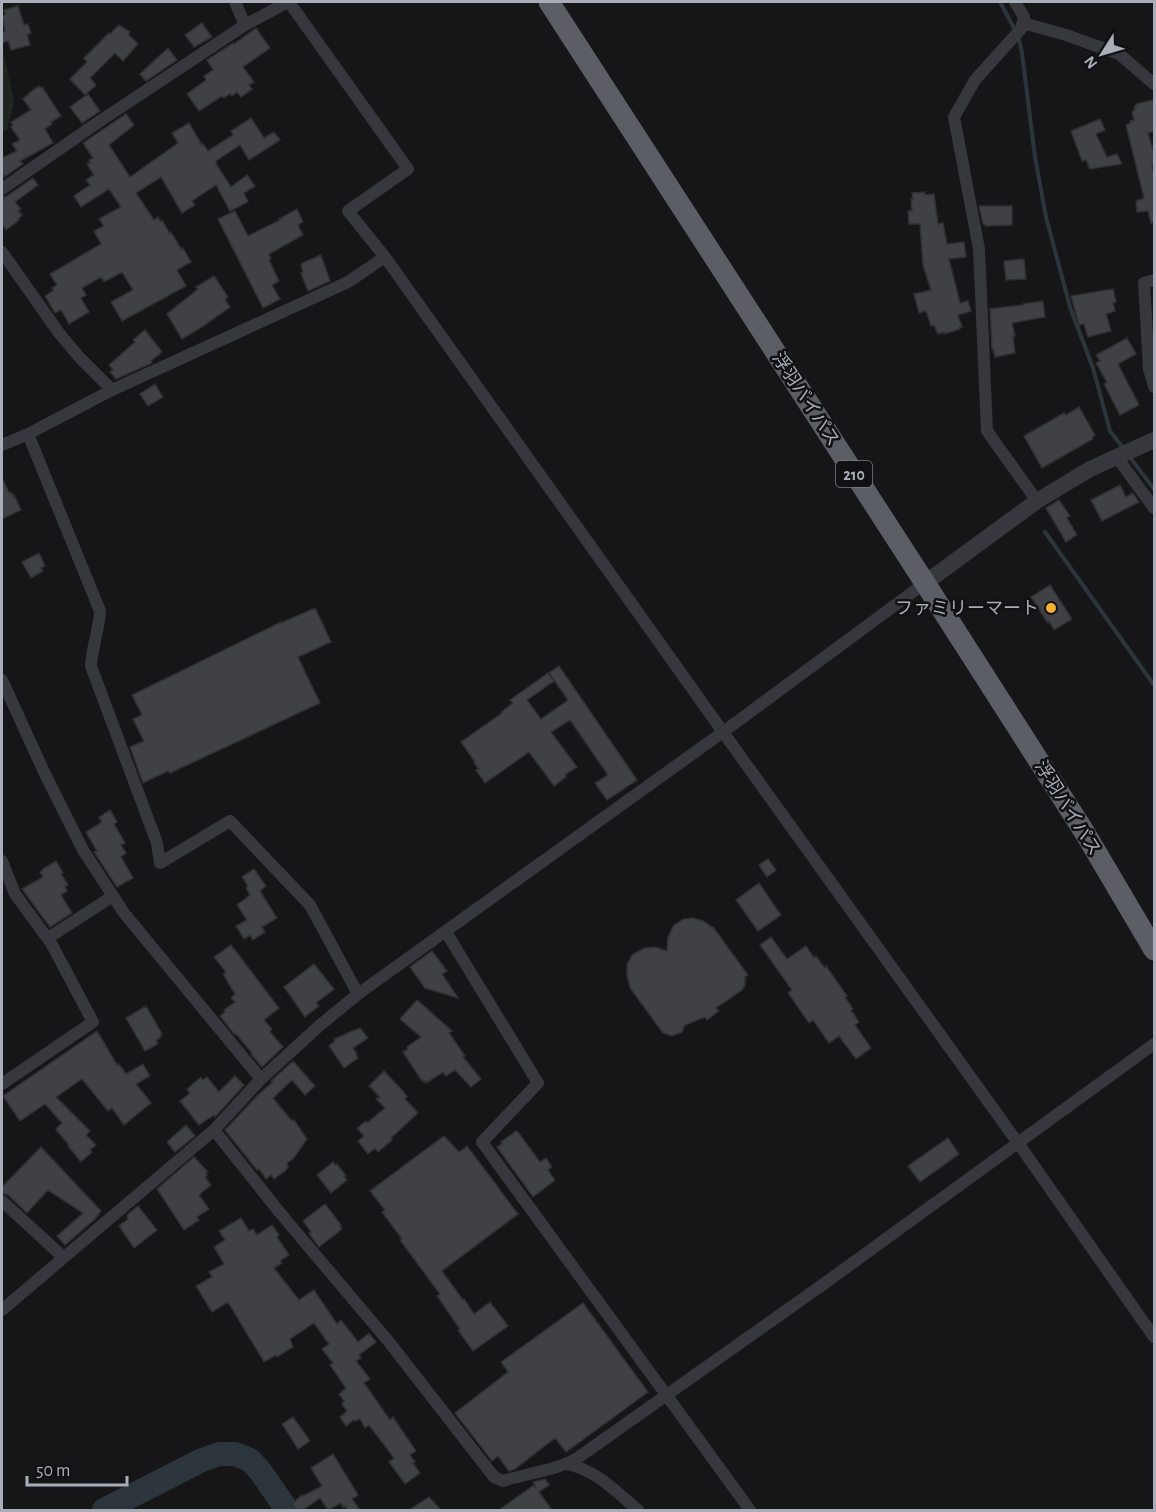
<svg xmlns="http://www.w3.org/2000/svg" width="1156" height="1512" font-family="'Alegreya Sans','Noto Sans JP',sans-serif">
<rect width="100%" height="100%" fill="#161618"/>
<path fill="#1e261f" d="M 2,45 L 14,102 L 7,130 L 2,132 Z"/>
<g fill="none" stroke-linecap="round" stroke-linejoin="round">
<path stroke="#2c353c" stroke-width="4" d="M 1000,2 L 1015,30
M 1018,36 L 1022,53 L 1035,157 L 1046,217 L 1070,307 L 1093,368 L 1110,431 L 1123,448
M 1129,456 L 1154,489
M 1045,532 L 1154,685"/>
<path stroke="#2c353c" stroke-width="24" d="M 104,1510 L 202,1460 L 219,1454 L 235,1454 L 250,1460 L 261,1472 L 287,1510"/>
</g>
<path fill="#404145" stroke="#303034" stroke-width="1.5" d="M 18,6 L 24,25 L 28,24 L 31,33 L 27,35 L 30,45 L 11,50 L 8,41 L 2,43 L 2,32 L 5,31 L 2,16 L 5,15 L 4,10 Z
M 202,23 L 212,37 L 194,47 L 185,35 Z
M 119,25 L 130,32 L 128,34 L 138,44 L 123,61 L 115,53 L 90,78 L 96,85 L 85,95 L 70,79 L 87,62 L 84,58 L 109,33 L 110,34 Z
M 256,28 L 270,48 L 243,67 L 254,82 L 249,85 L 252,89 L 241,97 L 237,92 L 232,96 L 230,94 L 224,98 L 222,96 L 199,111 L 187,94 L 206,80 L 204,76 L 213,70 L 207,60 L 233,43 L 234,44 Z
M 168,48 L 177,60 L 146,81 L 140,74 Z
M 39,86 L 40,88 L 42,87 L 61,116 L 51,122 L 52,124 L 45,129 L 53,143 L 20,161 L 23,164 L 4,177 L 2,170 L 2,158 L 17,151 L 12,144 L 20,140 L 11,127 L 13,125 L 11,122 L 31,110 L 23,99 L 29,94 L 29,93 Z
M 88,94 L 100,111 L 82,123 L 70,107 Z
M 1153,100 L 1155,107 L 1155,131 L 1148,133 L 1155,157 L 1155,164 L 1152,164 L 1155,182 L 1155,222 L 1151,223 L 1148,211 L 1137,212 L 1136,201 L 1144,198 L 1126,125 L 1131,123 L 1130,121 L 1134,120 L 1132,112 L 1135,109 L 1134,107 L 1136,106 L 1136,104 Z
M 126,114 L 134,125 L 109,145 L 130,177 L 178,143 L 172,133 L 189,123 L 202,145 L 203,144 L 208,151 L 233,135 L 231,131 L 251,118 L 264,138 L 274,132 L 280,140 L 249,160 L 240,145 L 216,161 L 217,163 L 216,164 L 231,187 L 247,175 L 255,186 L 244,193 L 248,202 L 230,211 L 216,185 L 192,201 L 195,205 L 182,213 L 161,177 L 136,193 L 154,220 L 158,217 L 160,221 L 162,220 L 170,234 L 171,232 L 181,249 L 183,248 L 191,262 L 177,270 L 186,286 L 122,321 L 111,302 L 133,290 L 122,272 L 104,282 L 101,277 L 82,288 L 86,295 L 81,298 L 89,312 L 69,324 L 61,310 L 55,313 L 45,296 L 54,290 L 52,288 L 57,285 L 50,274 L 101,244 L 94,231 L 104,226 L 99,219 L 121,207 L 109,189 L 81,207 L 74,196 L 90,185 L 86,180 L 94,175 L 87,164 L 90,163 L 89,160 L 93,158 L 83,143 Z
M 1100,119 L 1105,130 L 1096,134 L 1107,157 L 1117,154 L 1122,164 L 1090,169 L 1088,166 L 1089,166 L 1086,160 L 1082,161 L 1071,131 Z
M 33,178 L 38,185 L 15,202 L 21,209 L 18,211 L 22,215 L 18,219 L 19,220 L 6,230 L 2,224 L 2,197 L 7,196 Z
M 925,192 L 925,195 L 934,194 L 938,224 L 943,223 L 947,244 L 964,242 L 966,257 L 949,259 L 960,303 L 968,301 L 971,311 L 958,315 L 962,327 L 960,327 L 960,329 L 944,334 L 944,332 L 938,334 L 934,325 L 931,326 L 926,311 L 919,313 L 914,294 L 931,290 L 923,265 L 920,224 L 909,224 L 908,211 L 912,211 L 911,199 L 913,199 L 912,193 Z
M 979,206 L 1012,206 L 1012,225 L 985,226 L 985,224 L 983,224 Z
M 297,209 L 303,222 L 298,225 L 303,235 L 269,254 L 271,259 L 269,260 L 279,281 L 272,285 L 280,299 L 263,308 L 218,219 L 235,211 L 248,236 L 280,220 L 279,219 Z
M 321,255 L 330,281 L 308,291 L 301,273 L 303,272 L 301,265 L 302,265 L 302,263 Z
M 1024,259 L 1026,279 L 1006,280 L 1004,261 Z
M 214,276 L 228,297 L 225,299 L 230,307 L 205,325 L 182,339 L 167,314 L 198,289 L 196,287 Z
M 1113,289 L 1116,302 L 1113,303 L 1115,311 L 1106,314 L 1111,331 L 1088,337 L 1084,324 L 1079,325 L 1071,296 Z
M 1043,301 L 1045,317 L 1012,323 L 1015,336 L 1013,336 L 1015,353 L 995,357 L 993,349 L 992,349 L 990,309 L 1023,305 L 1023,304 Z
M 145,330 L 162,352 L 151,361 L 152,363 L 116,379 L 110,372 L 113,370 L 109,365 L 135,342 L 133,340 Z
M 1127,338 L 1136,354 L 1118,364 L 1139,405 L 1120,415 L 1104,384 L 1107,382 L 1096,363 L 1100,361 L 1096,355 Z
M 155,384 L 163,397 L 148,406 L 140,394 Z
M 1079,407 L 1095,435 L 1092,437 L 1093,439 L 1042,468 L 1024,436 L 1064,413 L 1066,415 Z
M 2,477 L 9,493 L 11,492 L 13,496 L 14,495 L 21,510 L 2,519 Z
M 1120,485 L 1126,497 L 1133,493 L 1139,502 L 1102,521 L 1091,500 Z
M 1059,500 L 1070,516 L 1067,518 L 1077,535 L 1066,542 L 1046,508 Z
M 39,553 L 45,566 L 41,568 L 43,571 L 31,578 L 22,562 Z
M 1050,585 L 1072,619 L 1054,630 L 1049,621 L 1047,622 L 1031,597 Z
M 315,608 L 331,642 L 298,657 L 320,703 L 170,773 L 168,771 L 143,783 L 130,747 L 144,741 L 133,719 L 142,715 L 132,695 L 281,622 L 281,623 Z
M 559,666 L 637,780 L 607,800 L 595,783 L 608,775 L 570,720 L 551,732 L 577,767 L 565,775 L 566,777 L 554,786 L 529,752 L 485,783 L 476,770 L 479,769 L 474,763 L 475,762 L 461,742 L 502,713 L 501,712 L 513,703 L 510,700 L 548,673 L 554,681 L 527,700 L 541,719 L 568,700 L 549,673 Z
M 110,810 L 117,822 L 114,824 L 125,843 L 121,845 L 126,853 L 121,857 L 133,878 L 117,887 L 94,852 L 97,851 L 86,832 L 102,822 L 99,817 Z
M 768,859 L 776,870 L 767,877 L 759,865 Z
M 56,861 L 63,873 L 61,874 L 68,885 L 65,886 L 67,891 L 61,895 L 72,913 L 50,927 L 22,889 L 43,877 L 40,872 L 43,870 L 43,869 Z
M 254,869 L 266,886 L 260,891 L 277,918 L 262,927 L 265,932 L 253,940 L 250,935 L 244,939 L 236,926 L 247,920 L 237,905 L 250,895 L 246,888 L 248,886 L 242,877 Z
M 759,883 L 781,915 L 758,931 L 736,900 Z
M 693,918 L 703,921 L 712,927 L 713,927 L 748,975 L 745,977 L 745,985 L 742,990 L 716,1008 L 719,1011 L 707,1020 L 705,1017 L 685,1025 L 682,1032 L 672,1036 L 663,1033 L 630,988 L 627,975 L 627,965 L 632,955 L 644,948 L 655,947 L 667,951 L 668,937 L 674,925 L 684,919 Z
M 771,937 L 787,959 L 806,946 L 814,958 L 816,956 L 824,967 L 826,966 L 847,996 L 845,997 L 853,1009 L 851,1010 L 859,1022 L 855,1025 L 871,1048 L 856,1059 L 839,1036 L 829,1043 L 813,1020 L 809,1023 L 788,993 L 792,990 L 760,945 Z
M 231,945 L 279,1008 L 264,1020 L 272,1029 L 270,1032 L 283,1047 L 262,1067 L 251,1054 L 252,1053 L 236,1034 L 235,1035 L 220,1016 L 225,1012 L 224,1010 L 235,1002 L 231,998 L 235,994 L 223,974 L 226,972 L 214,957 Z
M 432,951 L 447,971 L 442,974 L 458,998 L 425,988 L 410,967 Z
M 314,964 L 334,989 L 316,1003 L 319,1006 L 305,1017 L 284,987 Z
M 417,1000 L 452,1031 L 449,1033 L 465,1056 L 463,1057 L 481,1079 L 471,1087 L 455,1070 L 446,1076 L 443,1072 L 426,1083 L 426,1081 L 424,1082 L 423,1080 L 422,1081 L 403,1052 L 408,1049 L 407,1047 L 421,1037 L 400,1019 Z
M 146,1006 L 162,1034 L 160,1036 L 161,1037 L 156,1040 L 158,1044 L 145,1051 L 126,1018 Z
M 360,1028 L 368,1038 L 353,1048 L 357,1054 L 356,1055 L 358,1058 L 344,1068 L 329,1046 L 335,1041 L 334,1039 Z
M 97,1031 L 117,1065 L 119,1064 L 126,1074 L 143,1064 L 150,1076 L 136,1084 L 151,1103 L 124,1125 L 112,1108 L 108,1111 L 82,1079 L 56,1097 L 90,1131 L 86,1135 L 96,1145 L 90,1150 L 92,1152 L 81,1162 L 68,1146 L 69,1145 L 57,1131 L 58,1131 L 56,1129 L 62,1123 L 45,1104 L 20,1121 L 3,1096 Z
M 293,1061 L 315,1086 L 305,1095 L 292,1080 L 273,1098 L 292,1121 L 294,1120 L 307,1139 L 293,1159 L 287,1163 L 288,1167 L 285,1171 L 274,1179 L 271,1175 L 266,1179 L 259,1169 L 257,1170 L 225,1130 L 258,1095 L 273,1082 L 271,1081 Z
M 384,1071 L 403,1091 L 407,1097 L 405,1099 L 418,1113 L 391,1138 L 392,1140 L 378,1152 L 375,1148 L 368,1154 L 358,1141 L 364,1136 L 357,1128 L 366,1121 L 367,1123 L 385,1108 L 376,1099 L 380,1097 L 369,1086 Z
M 235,1076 L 244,1085 L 215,1117 L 214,1115 L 199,1125 L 180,1101 L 190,1093 L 187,1089 L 201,1077 L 203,1080 L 207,1077 L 219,1092 Z
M 186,1125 L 195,1136 L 175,1152 L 167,1142 Z
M 516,1131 L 518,1132 L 540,1162 L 546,1158 L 552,1167 L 548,1170 L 555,1180 L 533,1197 L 497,1147 L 502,1144 L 501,1142 Z
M 444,1136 L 459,1152 L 467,1146 L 518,1214 L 442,1271 L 463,1300 L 464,1299 L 474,1314 L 490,1302 L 508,1326 L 473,1351 L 458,1330 L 460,1329 L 437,1296 L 440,1294 L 400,1240 L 402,1239 L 382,1212 L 385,1210 L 370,1191 Z
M 948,1138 L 959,1154 L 920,1182 L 908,1166 Z
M 41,1147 L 101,1211 L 95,1219 L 65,1245 L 57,1236 L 83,1213 L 48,1190 L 27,1213 L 8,1195 L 2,1193 L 2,1187 Z
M 194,1157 L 208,1172 L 206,1173 L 207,1175 L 205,1177 L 211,1185 L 199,1195 L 209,1209 L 197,1217 L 199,1220 L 184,1230 L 157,1189 Z
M 333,1162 L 335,1165 L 337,1164 L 346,1176 L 344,1177 L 347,1180 L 331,1193 L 317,1175 Z
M 325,1204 L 341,1225 L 340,1226 L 342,1229 L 319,1247 L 313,1239 L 309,1233 L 311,1232 L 303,1221 Z
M 138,1206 L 157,1230 L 134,1248 L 119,1226 L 128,1219 L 127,1215 Z
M 241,1218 L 249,1231 L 253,1229 L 257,1235 L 272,1225 L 279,1235 L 277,1237 L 289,1255 L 280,1261 L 282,1263 L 274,1268 L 299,1300 L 314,1290 L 337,1324 L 341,1320 L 358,1342 L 369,1333 L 376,1342 L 359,1355 L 361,1358 L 356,1361 L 370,1379 L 364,1383 L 390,1420 L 393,1417 L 416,1451 L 410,1455 L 415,1462 L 413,1463 L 420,1473 L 405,1484 L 389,1462 L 394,1458 L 369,1425 L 365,1428 L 360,1419 L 355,1421 L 354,1420 L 346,1426 L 340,1417 L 347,1411 L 342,1404 L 344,1401 L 339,1394 L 346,1388 L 330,1365 L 333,1363 L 322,1349 L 329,1344 L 314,1323 L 290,1339 L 293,1347 L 277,1357 L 276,1355 L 264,1362 L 228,1302 L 212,1312 L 196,1286 L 212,1277 L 209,1272 L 224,1264 L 214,1247 L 225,1240 L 219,1231 Z
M 583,1303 L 648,1392 L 566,1452 L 555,1438 L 515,1469 L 509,1471 L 498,1456 L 492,1461 L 455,1413 L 508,1372 L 501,1362 Z
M 293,1417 L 310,1441 L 298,1449 L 282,1424 Z
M 333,1454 L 358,1495 L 352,1499 L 360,1510 L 348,1510 L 345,1506 L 343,1507 L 341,1503 L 328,1510 L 320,1498 L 303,1510 L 297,1510 L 292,1504 L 302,1495 L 303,1496 L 322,1486 L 311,1468 Z
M 545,1479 L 549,1485 L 539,1492 L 552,1510 L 499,1510 L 534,1485 L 536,1488 L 533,1482 Z
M 429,1497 L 441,1510 L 409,1510 Z"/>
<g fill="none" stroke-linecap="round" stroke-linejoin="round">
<path stroke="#37383d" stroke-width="12" d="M 235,2 L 245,25
M 289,2 L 408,169 L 348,211 L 385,257 L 723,732 L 1018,1143 L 1154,1337
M 1015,2 L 1024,17 L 1021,29 L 975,80 L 954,117 L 979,249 L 987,431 L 1037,501
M 1023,23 L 1066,35 L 1119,54 L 1154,84
M 2,189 L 97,123 L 245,25 L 288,2
M 2,252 L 59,333 L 80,358 L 112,390
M 1154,280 L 1144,283 L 1149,369 L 1154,387
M 28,434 L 100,611 C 99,630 92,647 91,666 L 157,843 L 160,863 L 230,821 L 310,905 L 358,994
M 2,445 L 28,434 L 112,390 L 348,282 L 385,257
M 1116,456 L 1154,508
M 2,680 L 45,774 L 83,850 L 124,913 L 261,1079
M 2,861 L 15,894 L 51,943 L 93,1022 L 2,1084
M 446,932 L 538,1083 L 482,1142 L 750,1510
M 48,938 L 113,896
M 214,1130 L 281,1214 L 389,1342 L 494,1477 L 503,1481 C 528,1473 558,1470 579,1457 L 825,1283 L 1154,1044
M 2,1201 L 63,1257
M 2,1310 L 214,1130 L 261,1079 L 319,1026 L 358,994 L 723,732 L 925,583
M 567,1464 C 598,1471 615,1491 638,1510"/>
<path stroke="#37383d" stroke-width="16" d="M 925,583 L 1037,501 L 1090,469 L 1154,440"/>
<path stroke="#5b5e65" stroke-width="21" d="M 549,2 L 925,583 L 1085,833 L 1154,950"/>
</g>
<circle fill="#f2b134" stroke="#111113" stroke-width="2" cx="1051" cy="608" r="6"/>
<g text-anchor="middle" stroke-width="5" stroke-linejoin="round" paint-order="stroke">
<rect fill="#111113" stroke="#7b7e86" stroke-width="1.5" x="836" y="461" width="36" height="26" rx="4.5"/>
<g font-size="16" font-weight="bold" fill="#a8adb8">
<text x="854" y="480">210</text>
</g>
<g font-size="18" fill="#a8adb8" stroke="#111113">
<text transform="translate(806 399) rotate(57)" y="6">浮羽バイパス</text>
<text transform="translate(1068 808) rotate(58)" y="6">浮羽バイパス</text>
</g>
<g font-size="18" fill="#a8adb8" stroke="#111113" text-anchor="end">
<text x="1039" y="614">ファミリーマート</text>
</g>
</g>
<rect width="1156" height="1512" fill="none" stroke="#a8adb8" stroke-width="6"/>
<g transform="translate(1102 54) rotate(233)" stroke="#111113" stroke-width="4.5" paint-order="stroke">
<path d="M0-4.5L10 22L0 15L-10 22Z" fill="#a8adb8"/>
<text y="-9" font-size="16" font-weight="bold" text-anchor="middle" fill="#a8adb8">N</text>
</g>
<path d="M27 1476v9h100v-9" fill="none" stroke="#a8adb8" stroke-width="3"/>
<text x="36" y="1476" font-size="18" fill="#a8adb8" stroke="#111113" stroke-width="4.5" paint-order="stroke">50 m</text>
</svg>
